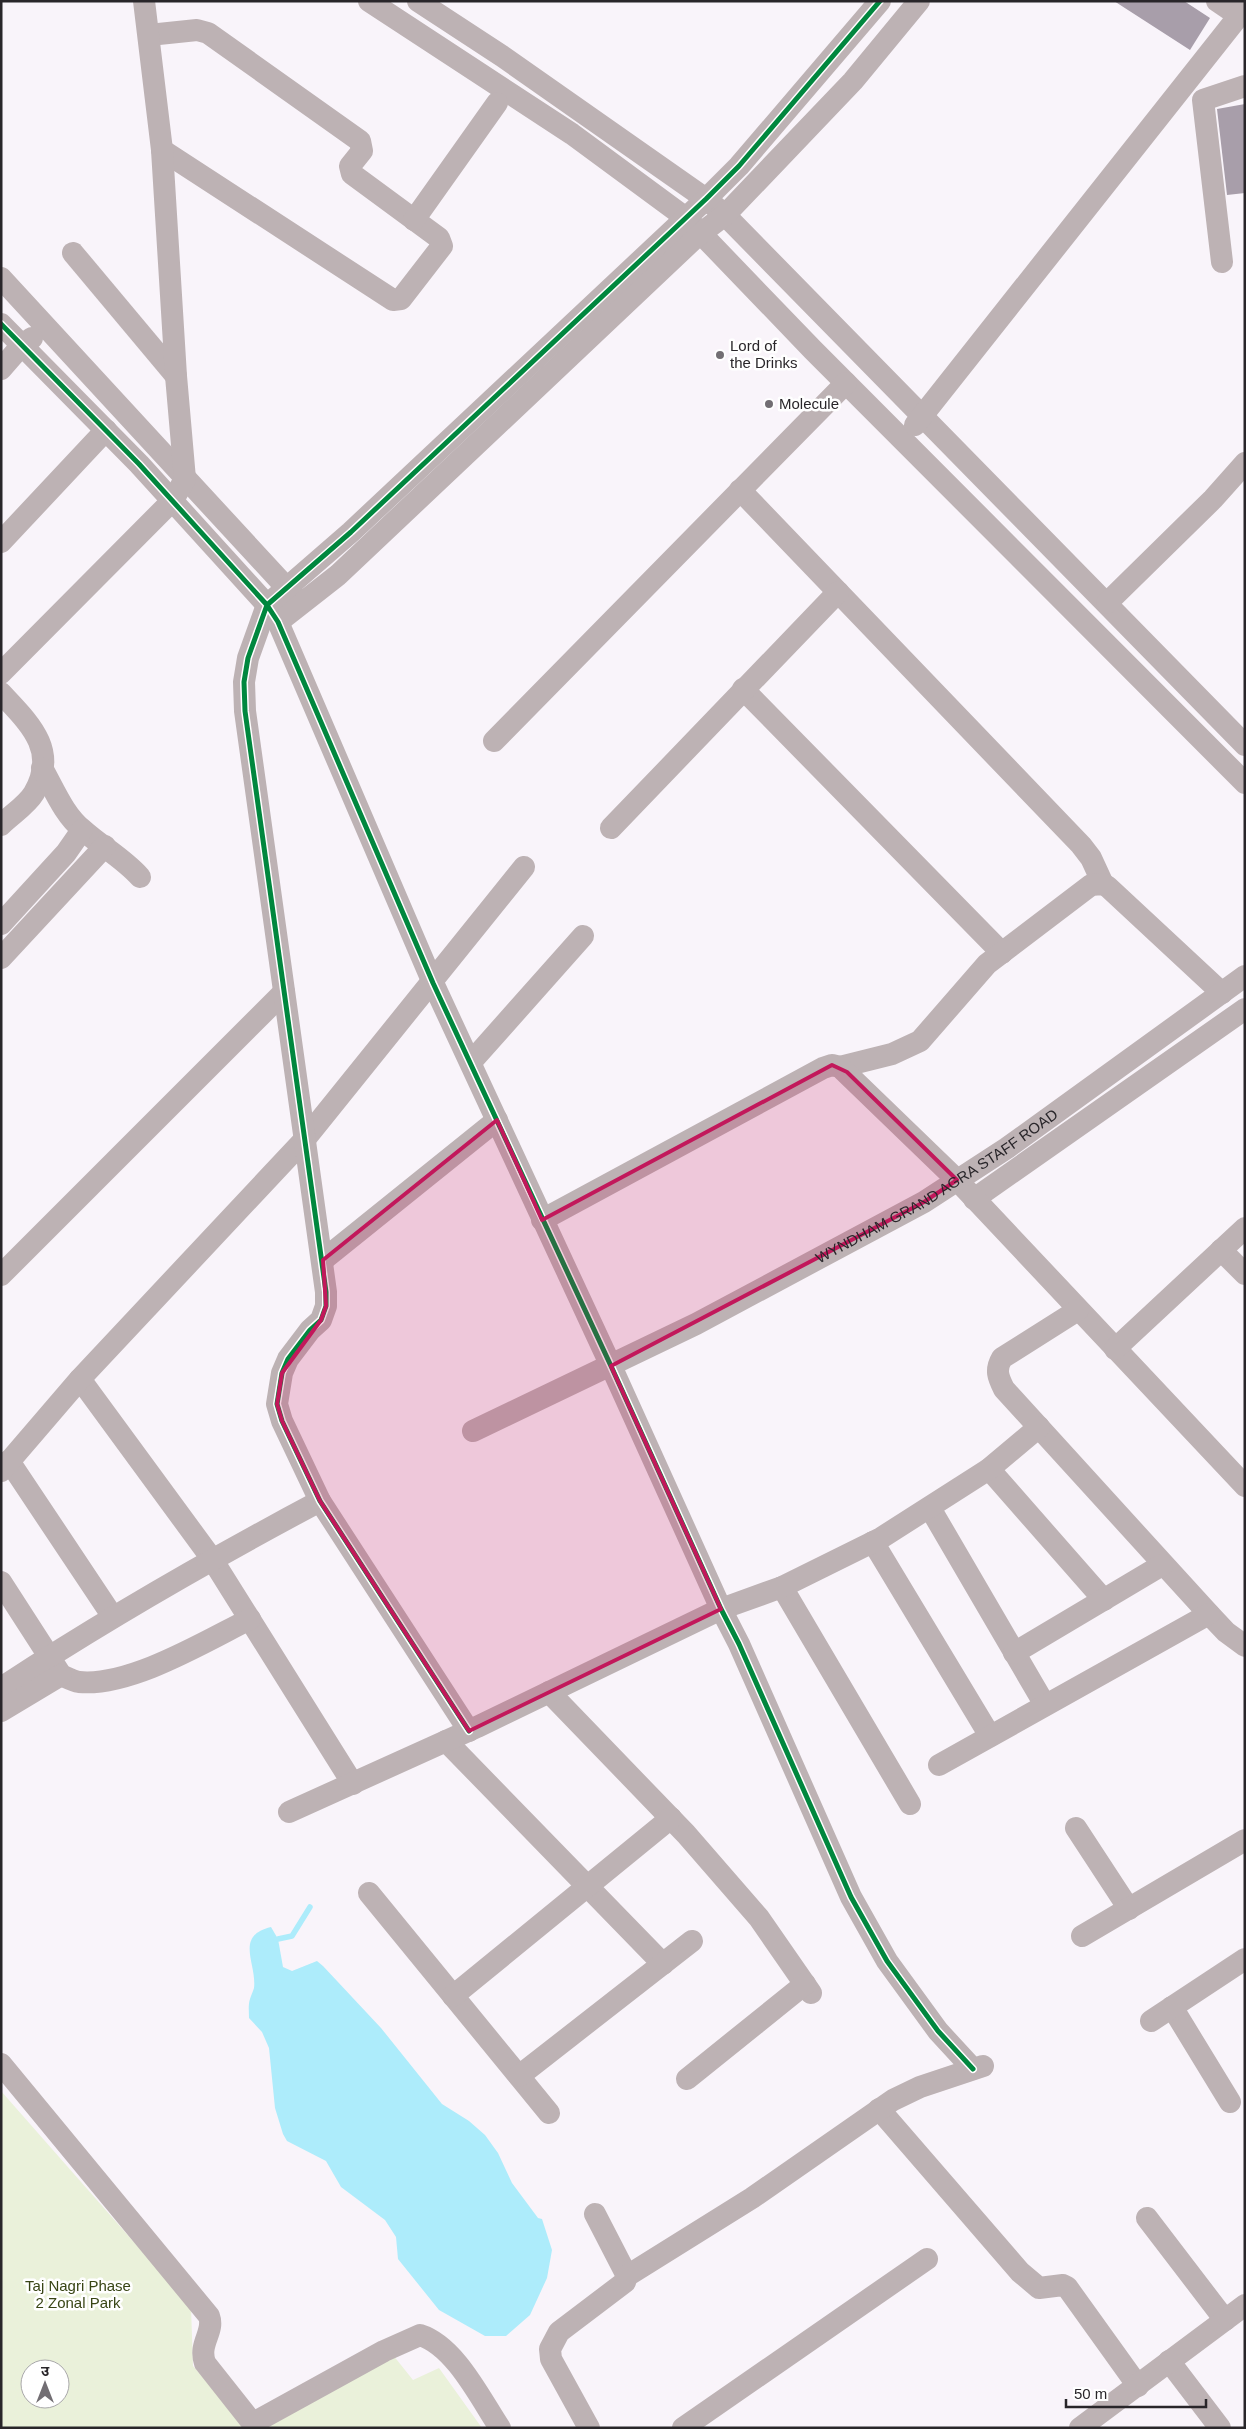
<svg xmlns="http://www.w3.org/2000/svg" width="1246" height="2429" font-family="Arial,'Noto Sans Devanagari',sans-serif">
<rect width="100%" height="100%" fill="#f9f4fa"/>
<path fill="#eaf1da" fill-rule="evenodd" d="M 1,2091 L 191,2307 L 193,2366 L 248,2428 L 1,2428 ZM 30,2369 L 60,2369 L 60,2399 L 30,2399 Z
M 393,2355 L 413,2380 L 439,2368 L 482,2428 L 260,2428 Z"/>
<path fill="#adecfb" d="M 271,1927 L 278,1939 L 283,1967 L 292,1971 L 317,1961 L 323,1966 L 381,2028 L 442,2104 L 469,2121 L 485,2135 L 498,2153 L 512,2183 L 538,2218 L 542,2219 L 552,2250 L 547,2278 L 530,2315 L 506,2336 L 485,2336 L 439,2310 L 398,2259 L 396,2237 L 385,2220 L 341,2187 L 326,2161 L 287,2141 L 283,2134 L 275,2108 L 269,2048 L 262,2032 L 249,2018 C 249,2012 248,2005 250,1999 C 251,1995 253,1992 254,1988 C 257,1963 234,1936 271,1927 Z"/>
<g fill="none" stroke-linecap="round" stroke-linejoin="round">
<path stroke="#adecfb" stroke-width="5.5" d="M 278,1939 L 292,1936 L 310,1907"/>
</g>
<path fill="#a89eaa" d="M 1114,1 L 1184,1 L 1210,18 L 1190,50 Z
M 1245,104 L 1245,193 L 1227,195 L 1217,109 Z"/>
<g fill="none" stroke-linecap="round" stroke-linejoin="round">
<g stroke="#bdb2b4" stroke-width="22">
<path d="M 369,1 L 572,134 L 686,218 L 813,350 L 1245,783"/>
<path d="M 418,1 L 502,56 L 706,199 L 725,215 L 1245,745"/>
<path d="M 1217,1 L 1239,16"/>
<path d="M 149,35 L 197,30 L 208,33 L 360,141 L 362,151 L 350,166 L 352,174 L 439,238 L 442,246 L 401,299 L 393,300 L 162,150"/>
<path d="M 414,220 L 497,103"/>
<path d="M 73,253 L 176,376"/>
<path d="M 1222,262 L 1203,100 L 1245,86"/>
<path d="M 1,278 L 297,599"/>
<path d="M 1,324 L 139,464 L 267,605 L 278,622 L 433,983 L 611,1366 L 721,1609 L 739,1644 L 851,1897 L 887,1961 L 938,2031 L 973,2069"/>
<path d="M 1,369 L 21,346 L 32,338"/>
<path d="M 915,425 L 1245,8"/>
<path d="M 740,490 L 1081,845 L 1091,858 L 1103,884"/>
<path d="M 1,542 L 106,430"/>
<path d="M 1107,603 L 1213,499 L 1245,463"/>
<path d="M 278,622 L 338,575 L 696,237 L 725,215 L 853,81 L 919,1"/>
<path d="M 1,673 L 173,500 L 185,479 L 176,376 L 162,150 L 144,1"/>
<path d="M 743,689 L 1002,953"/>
<path d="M 1,693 C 29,723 59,750 34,793 C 27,805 11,815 1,825"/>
<path d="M 494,741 L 846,383"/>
<path d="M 42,768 C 54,789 64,815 83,830 C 102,847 123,858 140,877"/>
<path d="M 611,828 L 838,592"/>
<path d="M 1,924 L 66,853 L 82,830"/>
<path d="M 1,958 L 105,846"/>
<path d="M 471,1062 L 583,936"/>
<path d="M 840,1067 L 892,1054 L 920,1041 L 987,964 L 1091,885 L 1103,884 L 1108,887 L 1222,993"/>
<path d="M 974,1199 L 1245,1009"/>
<path d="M 542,1220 L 823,1068 L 832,1065 L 840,1067 L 957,1180 L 1245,1486"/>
<path d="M 1221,1250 L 1245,1274"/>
<path d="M 323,1260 L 497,1120"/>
<path d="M 1,1275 L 284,992"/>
<path d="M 1078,1310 L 1002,1358 C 995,1370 998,1377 1004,1389 L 1209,1614 L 1226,1632 L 1245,1646"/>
<path d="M 1115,1349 L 1245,1228"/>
<path d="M 80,1379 L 212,1559 L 353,1784"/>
<path id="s1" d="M 473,1431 L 696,1324 L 924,1202 L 1007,1148 L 1245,976"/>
<path d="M 9,1461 L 113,1617"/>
<path d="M 989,1469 L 1104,1600"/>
<path d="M 1,1471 L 80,1379 L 305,1139 L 524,867"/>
<path d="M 930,1508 L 1045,1705"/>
<path d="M 873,1542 L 990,1736"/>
<path d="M 1,1582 L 61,1675 C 66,1677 73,1681 79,1682 C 130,1687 204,1642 250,1619"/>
<path d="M 782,1587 L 910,1804"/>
<path d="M 1014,1653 L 1162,1565"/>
<path d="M 1,1688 C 104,1620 211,1559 320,1501"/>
<path d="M 549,1692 L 686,1834 L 759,1918 L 811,1993"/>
<path d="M 1,1711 L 61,1675"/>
<path d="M 469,1731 L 320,1501 L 282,1421 L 277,1404 L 282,1373 L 288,1359 L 310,1330 L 321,1320 L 326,1306 L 326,1292 L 245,711 L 244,682 L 248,658 L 267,605 L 351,532 L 706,199 L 739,166 L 880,1"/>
<path d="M 446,1741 L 663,1964"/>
<path d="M 939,1765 L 1209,1614"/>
<path d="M 289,1812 L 477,1727 L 721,1609 L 782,1587 L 881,1538 L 989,1469 L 1039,1427"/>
<path d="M 1076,1828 L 1129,1909"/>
<path d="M 369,1893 L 549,2113"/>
<path d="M 1082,1936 L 1245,1840"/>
<path d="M 453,1996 L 671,1818"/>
<path d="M 1172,2007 L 1230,2102"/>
<path d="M 1151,2021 L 1245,1959"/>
<path d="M 1,2064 L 209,2316 C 215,2332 198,2343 205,2363 L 250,2420 L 257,2421 L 384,2351 L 420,2335 C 455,2346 480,2398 500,2428"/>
<path d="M 519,2076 L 692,1941"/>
<path d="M 687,2079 L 805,1984"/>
<path d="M 879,2109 L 1020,2272 L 1039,2288 L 1063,2285 L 1067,2287 L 1138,2386"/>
<path d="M 595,2214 L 627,2276"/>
<path d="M 1147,2218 L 1225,2320"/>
<path d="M 1169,2361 L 1220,2428"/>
<path d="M 589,2428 L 551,2359 L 550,2349 L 559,2332 L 625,2282 L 627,2276 L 752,2198 L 893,2100 L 920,2087 L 983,2066"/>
<path d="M 683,2428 L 927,2259"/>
<path d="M 1080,2428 L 1245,2305"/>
</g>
<defs>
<path id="cycleway" d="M 1,324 L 139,464 L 267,605 L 278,622 L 433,983 L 611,1366 L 721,1609 L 739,1644 L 851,1897 L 887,1961 L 938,2031 L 973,2069
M 469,1731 L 320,1501 L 282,1421 L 277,1404 L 282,1373 L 288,1359 L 310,1330 L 321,1320 L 326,1306 L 326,1292 L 245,711 L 244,682 L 248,658 L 267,605 L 351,532 L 706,199 L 739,166 L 880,1"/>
</defs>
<use href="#cycleway" stroke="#fff" stroke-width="8"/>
<use href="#cycleway" stroke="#00873e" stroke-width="5"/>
</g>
<path fill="#c2185b" fill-opacity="0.2" stroke="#c2185b" stroke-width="4" stroke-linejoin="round" d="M 832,1065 L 847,1072 L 957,1180 L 924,1202 L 611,1366 L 721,1609 L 469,1731 L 320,1501 L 282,1421 L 277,1404 L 282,1373 L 321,1320 L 326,1306 L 323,1260 L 497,1120 L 542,1220 Z"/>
<g fill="#726e73" stroke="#fff" stroke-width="2">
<circle cx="720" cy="355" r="5"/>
<circle cx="769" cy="404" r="5"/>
</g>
<g text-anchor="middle" stroke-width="5" stroke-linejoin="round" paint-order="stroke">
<g font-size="15" fill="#29262a" stroke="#fff" text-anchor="start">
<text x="730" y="351">Lord of<tspan x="730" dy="17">the Drinks</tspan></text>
<text x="779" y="409">Molecule</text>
</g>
<g font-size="15" fill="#29262a" stroke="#fff">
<text dy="5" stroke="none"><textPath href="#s1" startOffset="525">WYNDHAM GRAND AGRA STAFF ROAD</textPath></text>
</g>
<g font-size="15" fill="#384515" stroke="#fff">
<text x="78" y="2291">Taj Nagri Phase<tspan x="78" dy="17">2 Zonal Park</tspan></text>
</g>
</g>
<rect width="1246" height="2429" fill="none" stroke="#29262a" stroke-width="5"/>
<g transform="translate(45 2384)"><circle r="24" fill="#ffffff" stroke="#a9a8aa"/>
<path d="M0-4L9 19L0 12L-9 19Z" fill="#726e73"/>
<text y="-8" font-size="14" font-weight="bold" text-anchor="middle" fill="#29262a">उ</text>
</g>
<path d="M1066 2399v8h140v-8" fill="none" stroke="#29262a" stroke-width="2.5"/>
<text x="1074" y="2399" font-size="15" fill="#29262a" stroke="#ffffff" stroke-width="4" paint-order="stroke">50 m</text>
</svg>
